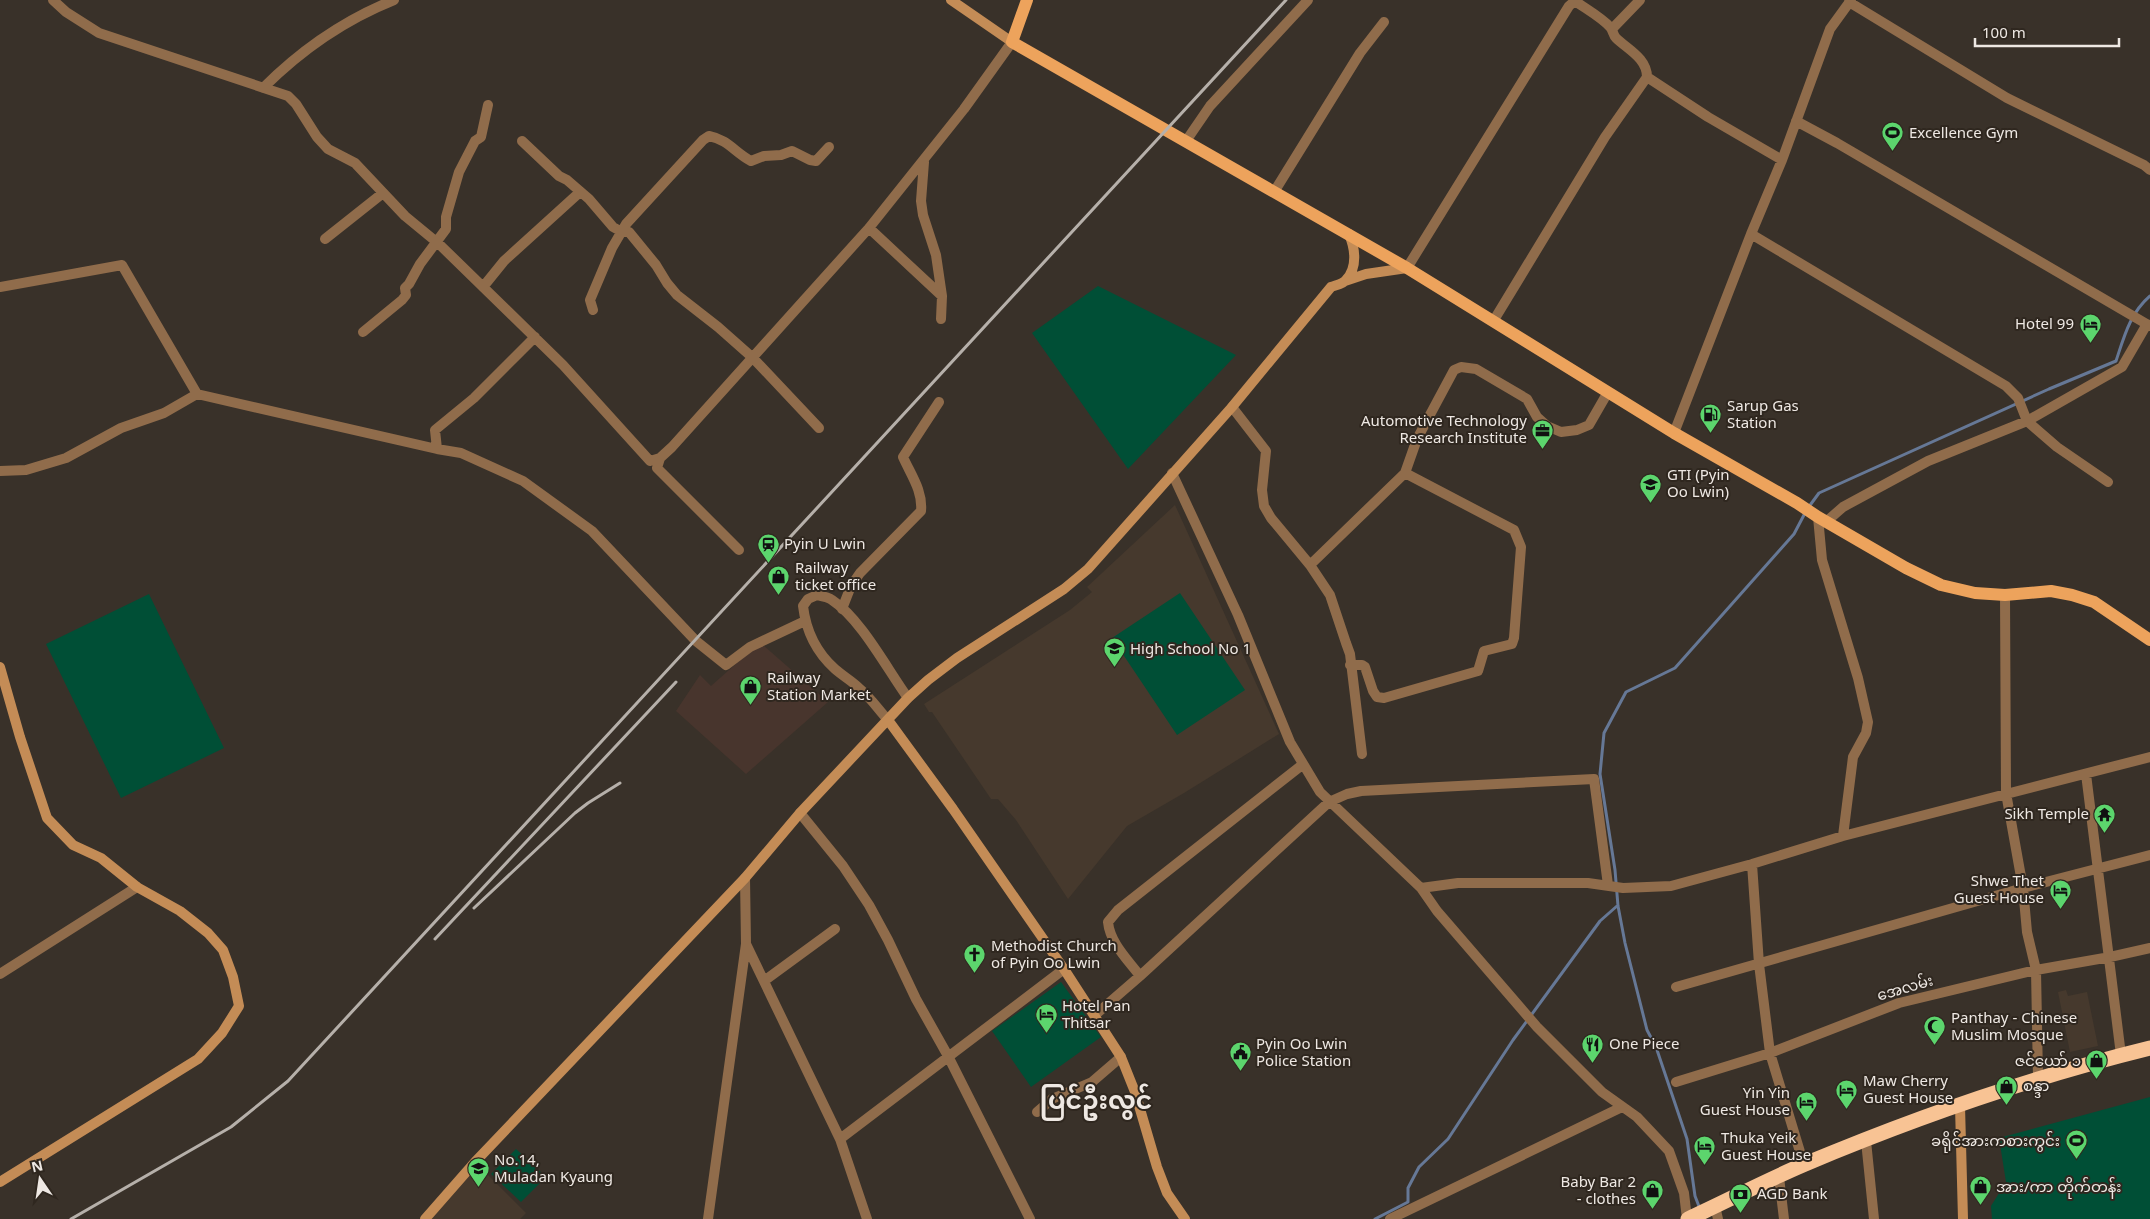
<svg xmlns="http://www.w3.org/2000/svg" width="2150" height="1219" font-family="'Noto Sans','Noto Sans Myanmar',sans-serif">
<rect width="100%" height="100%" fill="#393129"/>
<path fill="#48352d" d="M 763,645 L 828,702 L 746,774 L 676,711 L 700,675 L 711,686 L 756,646 Z"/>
<path fill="#46392d" d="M 1175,505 L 1279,734 L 1184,793 L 1127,826 L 1068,899 L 1016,820 L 998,799 L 991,799 L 932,712 L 929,712 L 924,704 L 1070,610 L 1092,592 L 1087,587 Z
M 2066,990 L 2068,996 L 2087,992 L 2098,1046 L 2070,1052 L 2058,992 Z
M 477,1164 L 526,1213 L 520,1219 L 428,1219 Z"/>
<path fill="#004f36" d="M 1098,286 L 1236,355 L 1128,469 L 1032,333 Z
M 1180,593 L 1245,690 L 1177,735 L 1112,638 Z
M 149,594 L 224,748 L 121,798 L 46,644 Z
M 1061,982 L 1101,1037 L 1031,1087 L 992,1031 Z
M 2150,1097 L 2150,1219 L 1992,1219 L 1991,1206 L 2006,1182 L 1999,1138 Z
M 516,1149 L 546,1177 L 521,1202 L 491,1174 Z"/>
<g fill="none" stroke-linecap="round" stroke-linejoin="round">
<path stroke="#667896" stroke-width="3" d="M 1808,508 L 1819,493 L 2049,389 L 2116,361 C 2124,337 2130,313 2150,296
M 1700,1209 L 1695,1196 L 1687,1139 L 1656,1047 L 1647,1030 L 1625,943 L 1618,906 L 1615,870 L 1600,774 L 1604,733 L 1626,692 L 1675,668 L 1794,534 L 1805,513
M 1375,1219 L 1408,1202 L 1408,1188 L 1419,1167 L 1448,1139 L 1513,1040 L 1600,921 L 1617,906"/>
<path stroke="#906c4b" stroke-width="10" d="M 53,0 L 66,12 L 99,33 L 288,96 L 296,104 L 317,137 L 328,149 L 355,163 L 405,216 L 439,244 L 563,365 L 650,461 L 660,458 L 672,447 L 869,228 L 964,109 L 1012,42
M 1849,2 L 2007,98 L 2144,165 L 2150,170
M 1612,29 L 1640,0
M 263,88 C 301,50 344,20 394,0
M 1796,121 L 1837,143 L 2150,326
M 522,141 L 559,176 L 567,180 L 589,199 L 613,227 L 622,232 L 629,232 L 656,265 L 667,283 L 677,295 L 718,327 L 753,358 L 819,428
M 1186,141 L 1210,106 L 1308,0
M 924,162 L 921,201 L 923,215 L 936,255 L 942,296 L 941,319
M 1274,192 L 1360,53 L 1384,22
M 869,228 L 942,296
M 1751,234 L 2006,386 L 2018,398 L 2027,421 L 1928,461 L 1843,507 L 1827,521
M 325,239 L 383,193
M 1407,268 L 1569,6 L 1575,1 C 1586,9 1601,17 1610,27 C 1613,30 1613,35 1616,38 C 1627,49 1647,58 1647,77 L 1708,117 L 1782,160
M 0,287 L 122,265 L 197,394 L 437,449 L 461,453 L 523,481 L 592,531 L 696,641 L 726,665 L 750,647 L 805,621
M 483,287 L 504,261 L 580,192
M 593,310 L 590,300 L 612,248 L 626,224 L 703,140 L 709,136 C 729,140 734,152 751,161 L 764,156 L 781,155 L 792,151 L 810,160 L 816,161 L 829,147
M 1494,320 L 1605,137 L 1647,77
M 363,332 L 402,300 L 406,295 L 405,288 L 409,284 L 420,264 L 446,229 L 446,217 L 459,172 L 475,141 L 481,137 L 488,105
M 1232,407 L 1266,451 L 1262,490 L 1264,506 L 1271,518 L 1310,565 L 1330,595 L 1346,643 L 1350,654 L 1362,754
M 1674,433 L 1751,234 L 1782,160 L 1830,29 L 1851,0
M 437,449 L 435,430 L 474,398 L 535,337
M 660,458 L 657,468 L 739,550
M 0,471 L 26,470 L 66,458 L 121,428 L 164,413 L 197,394
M 1172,473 L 1238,615 L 1290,742 L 1320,792 L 1421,888 L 1437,911 L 1537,1027 L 1602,1092 L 1637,1117 L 1669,1151 L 1684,1193 L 1687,1219
M 2108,482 L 2057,447 L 2027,421 L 2122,367 L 2147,324
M 1818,517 L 1822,560 L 1858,678 L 1868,722 L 1866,733 L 1853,757 L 1843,836
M 1310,565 L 1405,473 L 1417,439 L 1454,370 L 1461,367 L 1476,369 L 1527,399 L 1537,417 L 1547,426 L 1561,432 L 1577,430 L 1589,425 L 1608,392
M 2005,595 L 2006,793 L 2023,888 L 2027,932 L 2036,970 L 2038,1078
M 842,609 L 851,586 L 860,573 L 921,511 C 923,491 911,475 903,457 L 939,402
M 1350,665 L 1362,665 L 1365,667 L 1373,691 L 1377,697 L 1384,698 L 1478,671 L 1484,651 L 1512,644 L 1514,638 L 1521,547 L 1514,530 L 1405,473
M 888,720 C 878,709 870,697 859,688 C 852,681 843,676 835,669 C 816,652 806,631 803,606 L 808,599 L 817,595 C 822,596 828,597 832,600 C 861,619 887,669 908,698
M 2086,774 L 2121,1055
M 800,813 L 843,866 L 869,905 L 888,940 L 916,999 L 948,1056 L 1030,1219
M 1752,864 L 1759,964 L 1770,1053 L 1804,1165
M 1421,888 L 1458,883 L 1588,883 L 1623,888 L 1671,886 L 1752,864 L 1843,836 L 2150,757
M 746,944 L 840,1139 L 867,1219
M 0,974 L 137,887
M 1140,976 C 1128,960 1110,943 1108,922 L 1118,910 L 1302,765
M 764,981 L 835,929
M 1676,987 L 2023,888 L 2150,855
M 1095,1015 L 1140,976 L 1329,802 L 1347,794 L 1361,791 L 1594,779 L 1608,885
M 1676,1082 L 1770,1053 L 1899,1003 L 2036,970 L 2110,957 L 2150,948
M 1037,1112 L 1052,1099 L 1092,1082 L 1121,1057
M 840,1139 L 1064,969
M 1866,1141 L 1874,1219
M 1779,1177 L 1784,1219
M 1715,1206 L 1718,1219
M 708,1219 L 746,944 L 745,878
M 1390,1219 L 1622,1107"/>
<path stroke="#c48c56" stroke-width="10" d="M 951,0 L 1012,42
M 1345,281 L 1366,274 L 1407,268
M 0,667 L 20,737 L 47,818 L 73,845 L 101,858 L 137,887 L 180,911 L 208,933 L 223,950 L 233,977 L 239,1006 L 222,1033 L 198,1059 L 0,1182
M 888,720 L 953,809 L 1064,969 L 1121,1057 L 1135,1092 L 1157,1167 L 1167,1193 L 1185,1219
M 1960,1106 L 1963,1219
M 425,1219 L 475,1162 L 745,878 L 800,813 L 908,698 L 928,680 L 957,658 L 1064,589 L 1088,569 L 1232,407 L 1331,287 C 1336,285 1343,284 1346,280 C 1358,267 1355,248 1349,234"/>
<path stroke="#eda35c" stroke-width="12" d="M 1027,0 L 1012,42 L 1407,268 L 1674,433 L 1797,503 L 1818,517 L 1906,568 L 1941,585 L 1975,593 L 2005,595 L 2051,591 L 2072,595 L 2094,602 L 2150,640"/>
<path stroke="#f8c394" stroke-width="15" d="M 1688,1219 C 1727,1201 1765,1181 1805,1164 C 1917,1117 2032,1077 2150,1048"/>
<path stroke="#b6b0aa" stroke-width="3" d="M 474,908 L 575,813 L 588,803 L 620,783
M 435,939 L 676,682
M 71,1219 L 231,1127 L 288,1081 L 1286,0"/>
</g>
<defs>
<symbol id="stadium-pin" viewBox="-11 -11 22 30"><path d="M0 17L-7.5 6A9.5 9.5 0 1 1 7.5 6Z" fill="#5cd56d" stroke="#2f271f"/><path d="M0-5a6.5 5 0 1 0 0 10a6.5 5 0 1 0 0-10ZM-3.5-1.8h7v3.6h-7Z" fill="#111"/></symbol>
<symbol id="hotel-pin" viewBox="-11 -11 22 30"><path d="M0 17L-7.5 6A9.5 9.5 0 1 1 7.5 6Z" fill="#5cd56d" stroke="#2f271f"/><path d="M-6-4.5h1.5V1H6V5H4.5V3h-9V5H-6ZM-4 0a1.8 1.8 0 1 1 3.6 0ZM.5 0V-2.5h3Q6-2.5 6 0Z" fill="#111"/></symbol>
<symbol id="fuel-pin" viewBox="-11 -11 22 30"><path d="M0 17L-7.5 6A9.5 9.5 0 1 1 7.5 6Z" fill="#5cd56d" stroke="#2f271f"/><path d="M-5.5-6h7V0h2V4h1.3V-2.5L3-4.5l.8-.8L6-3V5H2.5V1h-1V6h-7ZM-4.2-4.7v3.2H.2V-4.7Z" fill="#111"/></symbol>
<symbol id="office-pin" viewBox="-11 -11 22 30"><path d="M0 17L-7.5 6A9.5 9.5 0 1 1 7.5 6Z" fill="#5cd56d" stroke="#2f271f"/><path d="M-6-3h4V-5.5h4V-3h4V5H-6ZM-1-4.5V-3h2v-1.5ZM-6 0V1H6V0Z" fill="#111"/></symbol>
<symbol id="university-pin" viewBox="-11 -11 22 30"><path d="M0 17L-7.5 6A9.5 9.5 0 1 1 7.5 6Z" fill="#5cd56d" stroke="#2f271f"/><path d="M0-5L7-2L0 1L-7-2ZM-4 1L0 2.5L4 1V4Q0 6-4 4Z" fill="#111"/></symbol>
<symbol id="station-pin" viewBox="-11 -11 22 30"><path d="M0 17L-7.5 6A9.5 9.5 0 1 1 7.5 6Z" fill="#5cd56d" stroke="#2f271f"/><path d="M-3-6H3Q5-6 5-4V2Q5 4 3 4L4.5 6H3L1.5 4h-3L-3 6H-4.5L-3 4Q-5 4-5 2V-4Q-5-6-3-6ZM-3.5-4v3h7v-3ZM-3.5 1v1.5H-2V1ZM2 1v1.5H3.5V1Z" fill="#111"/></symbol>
<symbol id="shop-pin" viewBox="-11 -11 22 30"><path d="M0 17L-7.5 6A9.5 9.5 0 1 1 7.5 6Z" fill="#5cd56d" stroke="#2f271f"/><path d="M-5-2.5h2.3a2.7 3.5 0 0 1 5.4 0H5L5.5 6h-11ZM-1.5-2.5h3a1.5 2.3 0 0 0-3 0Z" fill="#111"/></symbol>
<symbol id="school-pin" viewBox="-11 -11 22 30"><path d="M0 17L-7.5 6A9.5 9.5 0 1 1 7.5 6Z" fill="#5cd56d" stroke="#2f271f"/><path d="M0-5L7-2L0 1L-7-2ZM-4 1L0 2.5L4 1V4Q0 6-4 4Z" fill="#111"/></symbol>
<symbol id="temple-pin" viewBox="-11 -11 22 30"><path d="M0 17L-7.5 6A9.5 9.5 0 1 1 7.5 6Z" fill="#5cd56d" stroke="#2f271f"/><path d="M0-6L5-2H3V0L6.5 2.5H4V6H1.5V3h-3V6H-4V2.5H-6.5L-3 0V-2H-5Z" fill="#111"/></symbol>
<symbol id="church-pin" viewBox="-11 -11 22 30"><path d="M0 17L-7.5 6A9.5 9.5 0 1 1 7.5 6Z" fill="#5cd56d" stroke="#2f271f"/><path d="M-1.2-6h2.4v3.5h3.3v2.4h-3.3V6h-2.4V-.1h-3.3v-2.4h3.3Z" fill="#111"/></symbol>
<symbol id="mosque-pin" viewBox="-11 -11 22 30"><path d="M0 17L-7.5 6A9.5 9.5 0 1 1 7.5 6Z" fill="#5cd56d" stroke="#2f271f"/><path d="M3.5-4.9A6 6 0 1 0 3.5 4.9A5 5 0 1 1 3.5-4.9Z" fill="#111"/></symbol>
<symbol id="restaurant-pin" viewBox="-11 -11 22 30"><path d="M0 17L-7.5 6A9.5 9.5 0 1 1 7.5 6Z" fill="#5cd56d" stroke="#2f271f"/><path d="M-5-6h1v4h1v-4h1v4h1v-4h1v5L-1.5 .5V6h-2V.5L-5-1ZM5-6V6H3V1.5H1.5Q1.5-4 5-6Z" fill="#111"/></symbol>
<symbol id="civic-pin" viewBox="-11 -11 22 30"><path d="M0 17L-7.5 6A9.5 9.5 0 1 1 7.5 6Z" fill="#5cd56d" stroke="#2f271f"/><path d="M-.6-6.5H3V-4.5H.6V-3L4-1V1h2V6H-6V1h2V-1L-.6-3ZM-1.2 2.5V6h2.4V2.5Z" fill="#111"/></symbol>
<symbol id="bank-pin" viewBox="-11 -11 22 30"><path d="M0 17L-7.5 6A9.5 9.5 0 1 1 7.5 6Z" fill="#5cd56d" stroke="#2f271f"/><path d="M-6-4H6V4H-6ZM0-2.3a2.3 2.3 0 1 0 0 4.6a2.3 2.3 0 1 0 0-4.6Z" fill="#111"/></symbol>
</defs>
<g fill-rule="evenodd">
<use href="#stadium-pin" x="1880" y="120" width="25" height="34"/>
<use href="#hotel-pin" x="2078" y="312" width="25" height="34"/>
<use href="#fuel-pin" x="1698" y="402" width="25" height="34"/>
<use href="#office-pin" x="1530" y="418" width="25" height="34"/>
<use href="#university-pin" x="1638" y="472" width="25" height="34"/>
<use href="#station-pin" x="756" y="532" width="25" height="34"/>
<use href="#shop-pin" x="766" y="564" width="25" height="34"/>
<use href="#school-pin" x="1102" y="636" width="25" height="34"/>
<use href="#shop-pin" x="738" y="674" width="25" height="34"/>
<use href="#temple-pin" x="2092" y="802" width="25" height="34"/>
<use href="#hotel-pin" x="2048" y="878" width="25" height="34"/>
<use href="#church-pin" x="962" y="942" width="25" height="34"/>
<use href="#hotel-pin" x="1034" y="1002" width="25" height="34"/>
<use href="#mosque-pin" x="1922" y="1014" width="25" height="34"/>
<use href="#restaurant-pin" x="1580" y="1032" width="25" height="34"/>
<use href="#civic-pin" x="1228" y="1040" width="25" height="34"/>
<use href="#shop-pin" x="2084" y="1048" width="25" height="34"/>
<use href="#shop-pin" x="1994" y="1074" width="25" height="34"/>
<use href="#hotel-pin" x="1834" y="1078" width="25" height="34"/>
<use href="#hotel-pin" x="1794" y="1090" width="25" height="34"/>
<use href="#stadium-pin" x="2064" y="1128" width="25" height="34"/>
<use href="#hotel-pin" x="1692" y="1134" width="25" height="34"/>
<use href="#school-pin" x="466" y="1156" width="25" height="34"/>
<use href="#shop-pin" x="1968" y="1174" width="25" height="34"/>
<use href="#shop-pin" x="1640" y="1178" width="25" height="34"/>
<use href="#bank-pin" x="1728" y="1182" width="25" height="34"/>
</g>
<g text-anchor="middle" stroke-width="4" stroke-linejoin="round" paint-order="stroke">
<g font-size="15" fill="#eee8e3" stroke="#2f271f" text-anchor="start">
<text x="1909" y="138">Excellence Gym</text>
<text x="2074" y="329" text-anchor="end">Hotel 99</text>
<text x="1727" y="411">Sarup Gas<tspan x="1727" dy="17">Station</tspan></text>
<text x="1527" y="426" text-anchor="end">Automotive Technology<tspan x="1527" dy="17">Research Institute</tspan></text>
<text x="1667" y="480">GTI (Pyin<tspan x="1667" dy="17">Oo Lwin)</tspan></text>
<text x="784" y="549">Pyin U Lwin</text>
<text x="795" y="573">Railway<tspan x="795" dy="17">ticket office</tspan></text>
<text x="1130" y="654">High School No 1</text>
<text x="767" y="683">Railway<tspan x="767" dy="17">Station Market</tspan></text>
<text x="2089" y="819" text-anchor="end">Sikh Temple</text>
<text x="2044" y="886" text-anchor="end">Shwe Thet<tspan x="2044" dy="17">Guest House</tspan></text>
<text x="991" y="951">Methodist Church<tspan x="991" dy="17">of Pyin Oo Lwin</tspan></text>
<text x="1062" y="1011">Hotel Pan<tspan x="1062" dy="17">Thitsar</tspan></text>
<text x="1951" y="1023">Panthay - Chinese<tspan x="1951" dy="17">Muslim Mosque</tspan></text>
<text x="1256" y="1049">Pyin Oo Lwin<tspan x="1256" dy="17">Police Station</tspan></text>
<text x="1609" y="1049">One Piece</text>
<text x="2081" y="1066" text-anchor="end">ဇင်ယော် ၁</text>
<text x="1863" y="1086">Maw Cherry<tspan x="1863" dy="17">Guest House</tspan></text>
<text x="2023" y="1091">စန္ဒာ</text>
<text x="1790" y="1098" text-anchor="end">Yin Yin<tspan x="1790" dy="17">Guest House</tspan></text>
<text x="1721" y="1143">Thuka Yeik<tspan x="1721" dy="17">Guest House</tspan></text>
<text x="2060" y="1146" text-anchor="end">ခရိုင်အားကစားကွင်း</text>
<text x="494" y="1165">No.14,<tspan x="494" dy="17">Muladan Kyaung</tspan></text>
<text x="1636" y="1187" text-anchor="end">Baby Bar 2<tspan x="1636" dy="17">- clothes</tspan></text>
<text x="1996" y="1192">အား/ကာ တိုက်တန်း</text>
<text x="1757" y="1199">AGD Bank</text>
</g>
<g font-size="15" fill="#eee8e3" stroke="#2f271f">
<text transform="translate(1905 988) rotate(-16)" y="5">အေလမ်း</text>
</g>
<g font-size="25" font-weight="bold" fill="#eee8e3" stroke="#2f271f">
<text x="1096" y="1109">ပြင်ဦးလွင်</text>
</g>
</g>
<g transform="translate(40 1179) rotate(347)" stroke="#2f271f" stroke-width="4" paint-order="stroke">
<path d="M0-4L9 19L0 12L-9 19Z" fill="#eee8e3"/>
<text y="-8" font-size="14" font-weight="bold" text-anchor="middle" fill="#eee8e3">N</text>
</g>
<path d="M1975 38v8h144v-8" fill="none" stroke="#eee8e3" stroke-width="2.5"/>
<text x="1982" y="38" font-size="15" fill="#eee8e3" stroke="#2f271f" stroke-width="4" paint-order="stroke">100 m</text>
</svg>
